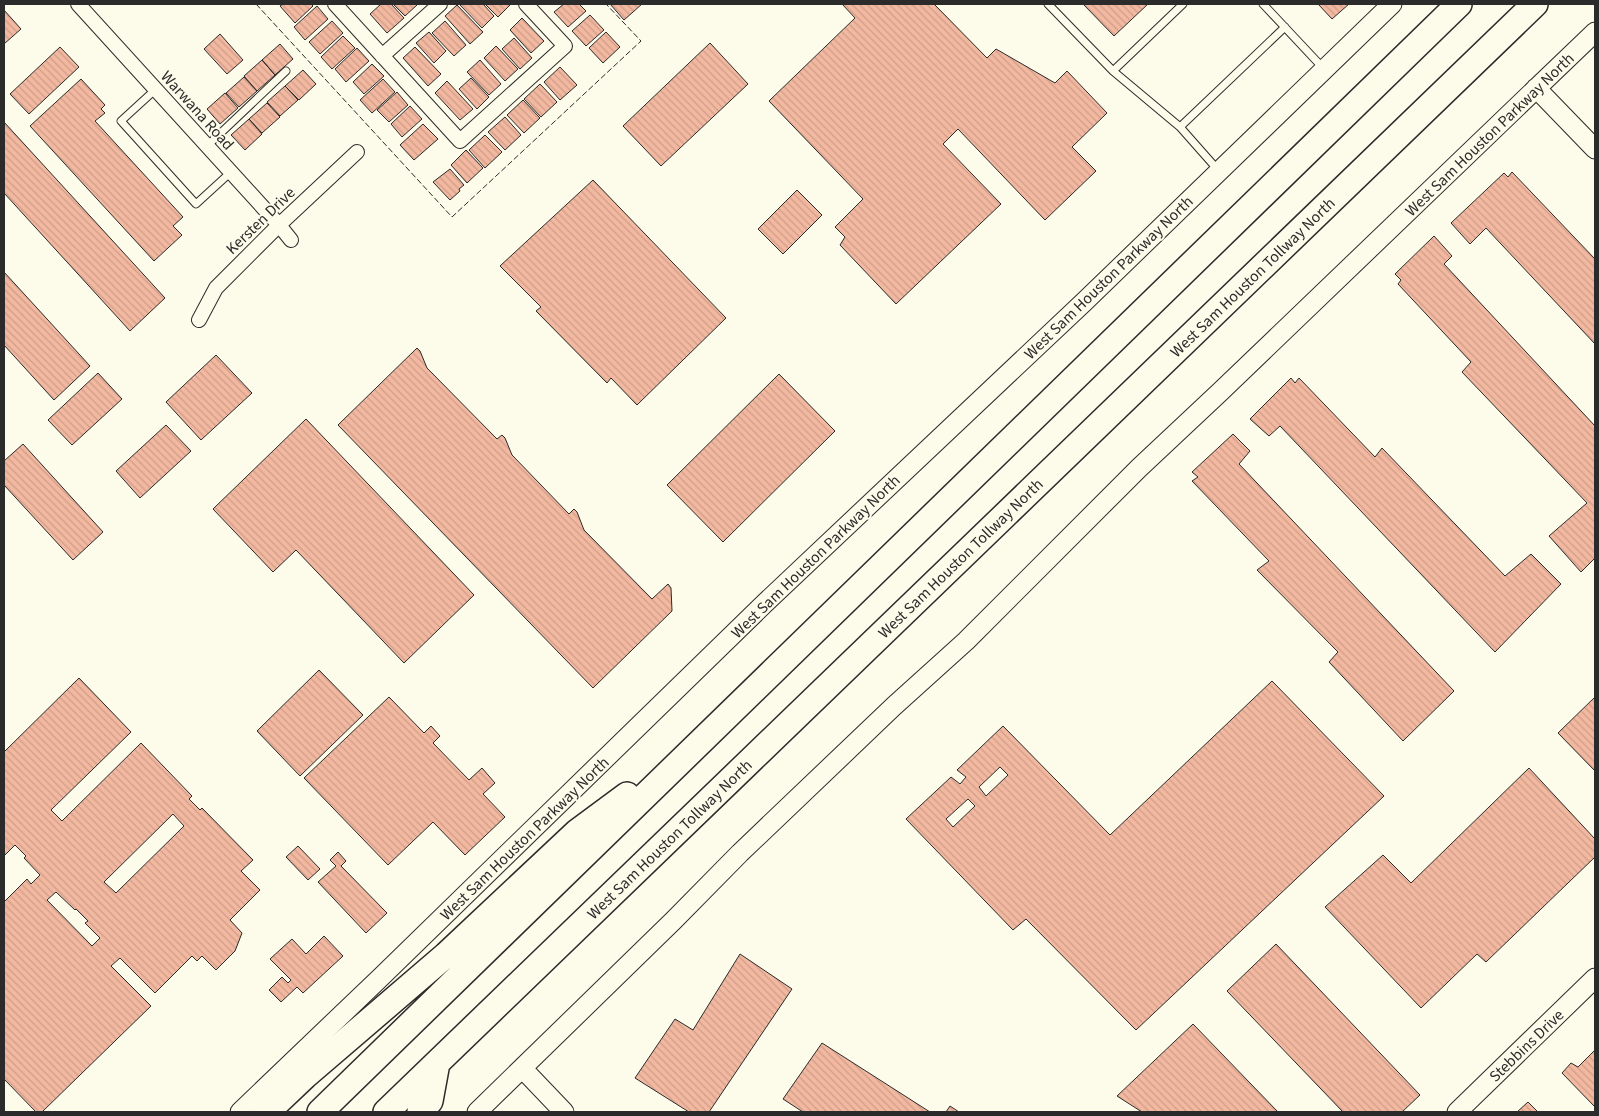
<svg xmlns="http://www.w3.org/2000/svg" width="1599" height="1116" font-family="'Source Sans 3',sans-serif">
<defs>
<pattern id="building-back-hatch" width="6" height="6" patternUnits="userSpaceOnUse" patternTransform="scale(1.25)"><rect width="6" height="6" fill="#f2b8a0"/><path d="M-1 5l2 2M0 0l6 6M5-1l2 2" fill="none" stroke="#d09e8a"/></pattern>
</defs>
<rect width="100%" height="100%" fill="#fdfbea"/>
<path fill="url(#building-back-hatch)" stroke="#2b2b2b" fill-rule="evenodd" d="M 283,4 L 311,4 L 313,6 L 295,23 L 280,6 Z
M 381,4 L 391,4 L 404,18 L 387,33 L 370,14 Z
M 393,4 L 416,4 L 417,5 L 405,16 Z
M 462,4 L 483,4 L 494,16 L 482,28 L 460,5 Z
M 485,4 L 508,4 L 510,5 L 498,17 Z
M 564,4 L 579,4 L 586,11 L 568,27 L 554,12 Z
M 610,4 L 642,4 L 624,20 Z
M 842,4 L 934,4 L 987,58 L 996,49 L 1055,83 L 1067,71 L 1107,113 L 1072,147 L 1096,171 L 1045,220 L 958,129 L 943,144 L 1001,204 L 896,304 L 840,245 L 845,237 L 835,227 L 863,199 L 769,101 L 855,18 Z
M 1083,4 L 1148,4 L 1114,36 Z
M 1318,4 L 1349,4 L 1332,19 Z
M 457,5 L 483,32 L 470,44 L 445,16 Z
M 317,6 L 328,19 L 305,40 L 294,27 Z
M 4,10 L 21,29 L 4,44 Z
M 590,15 L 604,30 L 586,46 L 572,31 Z
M 522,18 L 544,41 L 531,53 L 510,30 Z
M 332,21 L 343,33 L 320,54 L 309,42 Z
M 445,21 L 466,45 L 454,56 L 432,33 Z
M 429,32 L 446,51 L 434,63 L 416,43 Z
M 606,32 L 620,47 L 603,63 L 589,48 Z
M 220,34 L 243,60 L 227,74 L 204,49 Z
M 343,36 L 355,48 L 332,69 L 321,57 Z
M 514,38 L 532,58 L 520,69 L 502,49 Z
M 710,43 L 748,84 L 661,166 L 623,126 Z
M 280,44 L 293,59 L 275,75 L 262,60 Z
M 496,46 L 518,69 L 505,81 L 484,58 Z
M 60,47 L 79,67 L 29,114 L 10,94 Z
M 415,47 L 441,74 L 428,86 L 403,58 Z
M 357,48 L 369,61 L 346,82 L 335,69 Z
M 262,60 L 275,75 L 257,91 L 244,76 Z
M 480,60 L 501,84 L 489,95 L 467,72 Z
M 372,64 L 384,76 L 364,94 L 353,82 Z
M 560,67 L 577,85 L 560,100 L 544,82 Z
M 303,70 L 316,84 L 299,100 L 285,86 Z
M 244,77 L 257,91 L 239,107 L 226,93 Z
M 471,78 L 489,97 L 477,109 L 459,89 Z
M 81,79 L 105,105 L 101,109 L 105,113 L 95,121 L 183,217 L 173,226 L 182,235 L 154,261 L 30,126 Z
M 383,79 L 395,92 L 372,113 L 360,100 Z
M 447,81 L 473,109 L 460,120 L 435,93 Z
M 540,84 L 557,102 L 541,117 L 524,99 Z
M 285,86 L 298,100 L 280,116 L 267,102 Z
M 397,92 L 408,105 L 389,122 L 377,110 Z
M 225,93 L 238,108 L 220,124 L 207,109 Z
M 523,100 L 540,118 L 524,133 L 507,115 Z
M 267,103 L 280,117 L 262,133 L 249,119 Z
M 410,106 L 422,119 L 402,137 L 391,124 Z
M 505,117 L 521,135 L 505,150 L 488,132 Z
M 249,119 L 262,134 L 245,150 L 231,135 Z
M 4,122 L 165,298 L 130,331 L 4,193 Z
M 423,124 L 438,139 L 414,160 L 400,145 Z
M 485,135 L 502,152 L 485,168 L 469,150 Z
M 466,150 L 483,168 L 467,183 L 451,165 Z
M 450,169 L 464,185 L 459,189 L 460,191 L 450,200 L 433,182 Z
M 1512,172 L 1595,259 L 1595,344 L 1486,228 L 1470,244 L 1451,223 L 1504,173 L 1508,177 Z
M 593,180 L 726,318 L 637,405 L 611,378 L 607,383 L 536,311 L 541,307 L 500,266 Z
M 797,190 L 822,215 L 783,254 L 758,229 Z
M 1434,236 L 1452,256 L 1444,264 L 1595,426 L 1595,558 L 1581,572 L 1549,536 L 1587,503 L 1462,372 L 1471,362 L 1398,284 L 1401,280 L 1395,274 Z
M 4,272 L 90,366 L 54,400 L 4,345 Z
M 417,348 L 420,351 L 427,368 L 497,439 L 502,435 L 505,438 L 512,455 L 569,514 L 574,509 L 577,512 L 584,530 L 652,599 L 668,584 L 671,588 L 672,611 L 593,688 L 338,425 Z
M 216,355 L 252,393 L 201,440 L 166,402 Z
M 98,373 L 122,399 L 72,445 L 48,420 Z
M 779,374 L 835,431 L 723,542 L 667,485 Z
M 1291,378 L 1295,383 L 1299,378 L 1375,457 L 1382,448 L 1505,576 L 1531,554 L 1561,584 L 1495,652 L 1280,426 L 1269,436 L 1250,419 Z
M 306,419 L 474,595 L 404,663 L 296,550 L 273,572 L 213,509 Z
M 166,425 L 191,451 L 140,498 L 116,471 Z
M 1233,434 L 1250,451 L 1239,464 L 1454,691 L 1403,741 L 1329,662 L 1338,652 L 1257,570 L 1269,561 L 1192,481 L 1198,477 L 1192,472 Z
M 23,444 L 103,532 L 73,560 L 4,485 L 4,461 Z
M 319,670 L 363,715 L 300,776 L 257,731 Z
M 79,678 L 131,732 L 51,810 L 62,821 L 141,743 L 192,796 L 189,799 L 200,810 L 202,808 L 253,860 L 241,871 L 260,890 L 230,920 L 242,933 L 235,951 L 216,970 L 202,956 L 197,961 L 192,956 L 155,993 L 120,958 L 111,966 L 151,1006 L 42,1112 L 36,1112 L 4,1079 L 4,902 L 27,879 L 31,884 L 40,875 L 24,858 L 26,856 L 15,845 L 4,856 L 4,752 ZM 173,814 L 184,826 L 116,893 L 104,882 ZM 56,892 L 75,910 L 76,909 L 88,921 L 85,923 L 100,938 L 92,946 L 47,900 Z
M 1272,681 L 1384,796 L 1136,1030 L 1026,919 L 1013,930 L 906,819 L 951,777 L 960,784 L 966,777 L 957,770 L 1003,726 L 1110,835 ZM 1000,767 L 1008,775 L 986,796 L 979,787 ZM 968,799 L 975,806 L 953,827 L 946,819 Z
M 389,697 L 424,733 L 431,726 L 440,736 L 433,743 L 469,780 L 482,768 L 495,783 L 483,794 L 505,817 L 465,855 L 433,822 L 388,865 L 304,778 Z
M 1595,697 L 1595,771 L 1558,733 Z
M 1529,768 L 1595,839 L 1595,857 L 1486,962 L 1477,954 L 1421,1008 L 1325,907 L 1383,855 L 1411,883 Z
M 298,846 L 320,869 L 308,880 L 286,857 Z
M 338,852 L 346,861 L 341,866 L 387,913 L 366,933 L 318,882 L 336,866 L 330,860 Z
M 324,936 L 343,956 L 303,993 L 297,987 L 281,1002 L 269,990 L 282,977 L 288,983 L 291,980 L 270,959 L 292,939 L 306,954 Z
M 1276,944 L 1420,1095 L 1402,1112 L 1343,1112 L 1227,991 Z
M 740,954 L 792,989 L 709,1112 L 689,1112 L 635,1078 L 675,1019 L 693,1030 Z
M 1193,1024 L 1278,1112 L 1142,1112 L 1117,1096 Z
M 822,1043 L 930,1112 L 803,1112 L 783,1099 Z
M 1595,1050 L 1595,1107 L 1562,1073 L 1571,1063 L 1578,1067 Z
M 1528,1102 L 1538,1112 L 1517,1112 Z
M 950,1106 L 959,1112 L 946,1112 Z"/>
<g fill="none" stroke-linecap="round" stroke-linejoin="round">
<defs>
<path id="lane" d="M 1048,4 L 1113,71 L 1180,127 L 1218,170
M 1263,4 L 1324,69
M 1113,71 L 1183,4
M 156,89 L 121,121 L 196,204 L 231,172
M 1180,127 L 1285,27
M 207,146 L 286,71"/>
<path id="street" d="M 78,4 L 279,225 L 291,240
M 335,4 L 460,141 L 565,46 L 526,4
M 382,56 L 440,4
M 199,320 L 216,288 L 279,225 L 357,152"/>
<path id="secondary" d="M 1536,88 L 1595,149
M 522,1068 L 564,1112
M 240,1112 L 381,977 L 765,603 L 1084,302 L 1392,4
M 477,1112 L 674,920 L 740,853 L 894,706 L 966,641 L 1139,468 L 1220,392 L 1595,32
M 1457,1112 L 1595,978"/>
<path id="highway" d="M 267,1112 L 305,1076 L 446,955 L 577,832 L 627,795
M 320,1112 L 1459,4
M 386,1112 L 1535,4
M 420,1112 L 430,1101 L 437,1063"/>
</defs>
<use href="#lane" stroke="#2b2b2b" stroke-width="9"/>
<use href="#street" stroke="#2b2b2b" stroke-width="16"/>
<use href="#secondary" stroke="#2b2b2b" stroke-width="21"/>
<use href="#highway" stroke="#2b2b2b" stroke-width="28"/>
<use href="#lane" stroke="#fdfbea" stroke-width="7"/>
<use href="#street" stroke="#fdfbea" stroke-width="14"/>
<use href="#secondary" stroke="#fdfbea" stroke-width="19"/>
<use href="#highway" stroke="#fdfbea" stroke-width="25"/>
<path stroke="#2b2b2b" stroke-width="1" stroke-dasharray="6 2.5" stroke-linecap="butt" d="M 256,4 L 452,217 L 641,41 L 606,4"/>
</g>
<g text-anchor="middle" stroke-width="4" stroke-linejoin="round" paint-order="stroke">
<g font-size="16" fill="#2b2b2b" stroke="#fdfbea">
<text transform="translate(198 110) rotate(48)" y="6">Warwana Road</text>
<text transform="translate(1489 134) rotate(-44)" y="6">West Sam Houston Parkway North</text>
<text transform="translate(260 220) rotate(-44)" y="6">Kersten Drive</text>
<text transform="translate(1108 277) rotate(-44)" y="6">West Sam Houston Parkway North</text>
<text transform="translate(1252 277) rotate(-44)" y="6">West Sam Houston Tollway North</text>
<text transform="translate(815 556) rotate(-44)" y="6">West Sam Houston Parkway North</text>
<text transform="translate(960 558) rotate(-44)" y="6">West Sam Houston Tollway North</text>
<text transform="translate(524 838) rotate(-44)" y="6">West Sam Houston Parkway North</text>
<text transform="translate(669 839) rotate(-44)" y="6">West Sam Houston Tollway North</text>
<text transform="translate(1526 1045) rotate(-44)" y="6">Stebbins Drive</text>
</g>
</g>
<rect width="1599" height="1116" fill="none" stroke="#2b2b2b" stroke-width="10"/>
</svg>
